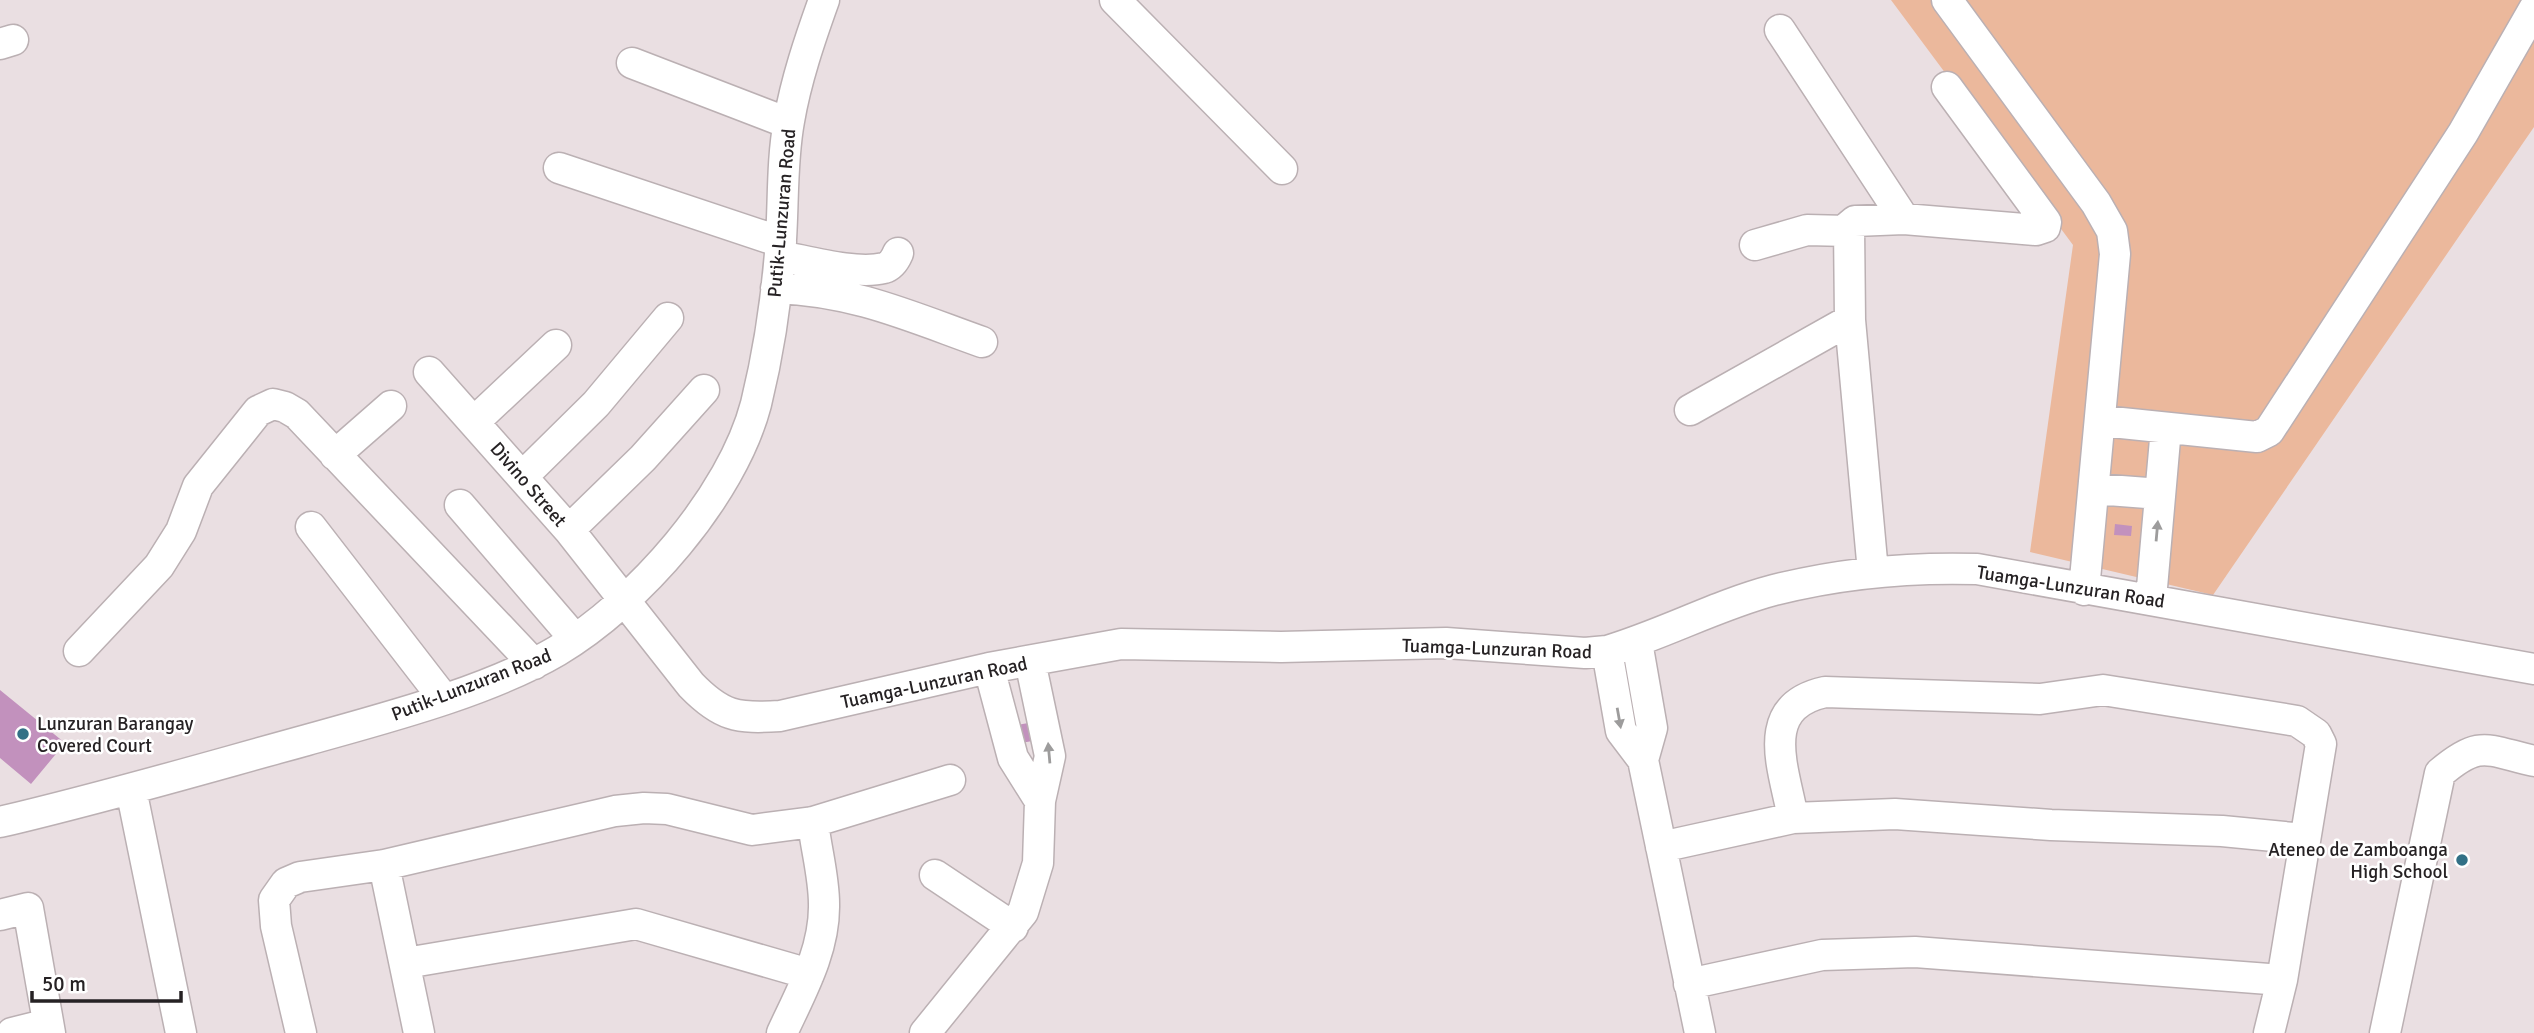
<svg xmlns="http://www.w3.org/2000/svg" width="2534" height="1033" font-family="Signika,sans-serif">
<rect width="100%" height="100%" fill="#eadfe2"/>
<path fill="#ebb89c" d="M 1891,0 L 2534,0 L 2534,127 L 2213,595 L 2030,552 L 2073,245 Z"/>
<path fill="#c291bd" d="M 2115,524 L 2132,526 L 2131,536 L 2114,535 Z
M 0,690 L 65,743 L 31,784 L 0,758 Z
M 1034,722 L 1038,740 L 1021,743 L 1017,725 Z"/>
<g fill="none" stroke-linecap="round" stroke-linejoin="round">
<defs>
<path id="minor" d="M 1115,0 L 1282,169
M 1947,0 L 2096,203 L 2112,231 L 2115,254 L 2084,590
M 1780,30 L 1904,219
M 0,44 L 13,40
M 632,63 L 788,123
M 559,168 L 781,242
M 1755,245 L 1807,230 L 1848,231
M 780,256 C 808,261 856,275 884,268 C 891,266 895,260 898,253
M 776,288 C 855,291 909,316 982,342
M 429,372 L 569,530 L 691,685 C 721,716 737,719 780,716 L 989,668 L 1121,644 L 1281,647 L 1446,643 L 1585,653 L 1607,651 C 1664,634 1717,605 1774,590 C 1841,573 1909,567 1977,569 L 2534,669
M 1690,410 L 1850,320
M 2102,421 L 2257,437 L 2269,431 L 2463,133 L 2534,9
M 474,422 L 556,345
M 335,455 L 391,406
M 522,477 L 596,404 L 668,318
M 2095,489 L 2160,494
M 460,505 L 575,639
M 311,527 L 444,699
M 569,530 L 643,458 L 704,390
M 1873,572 L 1850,320 L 1849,226 L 1855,221 L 1904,219 L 2036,230 L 2045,227 L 2046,222 L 1947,87
M 2151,599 L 2166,428
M 79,651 L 159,566 L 181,531 L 198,486 L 258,411 L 273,404 L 285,407 L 297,414 L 534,664
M 1607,651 L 1621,731 L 1643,760 L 1652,728 L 1637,642
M 989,668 L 1013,758 L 1040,801
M 1643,760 L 1700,1033
M 131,789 L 181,1033
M 1793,818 C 1784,768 1757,707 1825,692 L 2040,699 L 2103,690 L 2297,721 L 2316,734 L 2321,744 L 2282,980 L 2269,1033
M 0,822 C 103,798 205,768 307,740 C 385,718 487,692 557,651 C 638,603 732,496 756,404 C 768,355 776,303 780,253 C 784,210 781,164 789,121 C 796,80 810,39 824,0
M 1661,847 L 1793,818 L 1895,814 L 2051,825 L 2222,831 L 2304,839
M 384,865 L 419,1033
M 935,875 L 1013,927
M 0,915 L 28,908 L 50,1033
M 406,963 L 636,924 L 809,974
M 1689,984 L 1822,955 L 1915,952 L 2282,980
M 12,1033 L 48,1024
M 301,1033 L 276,926 L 274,900 L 286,883 L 300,877 L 384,865 L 615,811 L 644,808 L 667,809 L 752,830 L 813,822 L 950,780
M 782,1033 C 801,992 825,950 824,904 C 824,877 816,849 813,822
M 925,1033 L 1023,912 L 1038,863 L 1040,801 L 1050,756 L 1030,661
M 2385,1033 L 2440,773 C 2480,739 2486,750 2534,761"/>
</defs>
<use href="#minor" stroke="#bbb0b3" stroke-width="33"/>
<use href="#minor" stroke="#fff" stroke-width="30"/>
</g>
<defs><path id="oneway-solid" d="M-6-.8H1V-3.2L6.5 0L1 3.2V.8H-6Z" transform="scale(1.75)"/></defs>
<g fill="#9d9c9c">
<use href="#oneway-solid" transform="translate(2157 531) rotate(-85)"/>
<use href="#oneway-solid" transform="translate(1619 718) rotate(80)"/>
<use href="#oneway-solid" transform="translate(1049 753) rotate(-95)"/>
</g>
<g fill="#327086" stroke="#fff" stroke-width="2.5">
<circle cx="23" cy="734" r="7"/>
<circle cx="2462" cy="860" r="7"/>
</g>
<g text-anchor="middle" stroke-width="5" stroke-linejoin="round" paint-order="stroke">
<g font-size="19" fill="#262224" stroke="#fff">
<text transform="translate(781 213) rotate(-85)" y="7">Putik-Lunzuran Road</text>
<text transform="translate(529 484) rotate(49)" y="7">Divino Street</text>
<text transform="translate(2071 586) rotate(9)" y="7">Tuamga-Lunzuran Road</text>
<text transform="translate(1497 648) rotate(2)" y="7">Tuamga-Lunzuran Road</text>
<text transform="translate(934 682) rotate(-12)" y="7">Tuamga-Lunzuran Road</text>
<text transform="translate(471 684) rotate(-21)" y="7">Putik-Lunzuran Road</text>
</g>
<g font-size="19" fill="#262224" stroke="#fff" text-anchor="start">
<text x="37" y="730">Lunzuran Barangay<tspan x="37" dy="22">Covered Court</tspan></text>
<text x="2448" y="856" text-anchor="end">Ateneo de Zamboanga<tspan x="2448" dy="22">High School</tspan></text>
</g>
</g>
<path d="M32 991v10h149v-10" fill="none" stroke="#262224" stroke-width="3.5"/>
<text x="42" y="991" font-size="21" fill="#262224" stroke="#ffffff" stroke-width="5" paint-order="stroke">50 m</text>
</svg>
